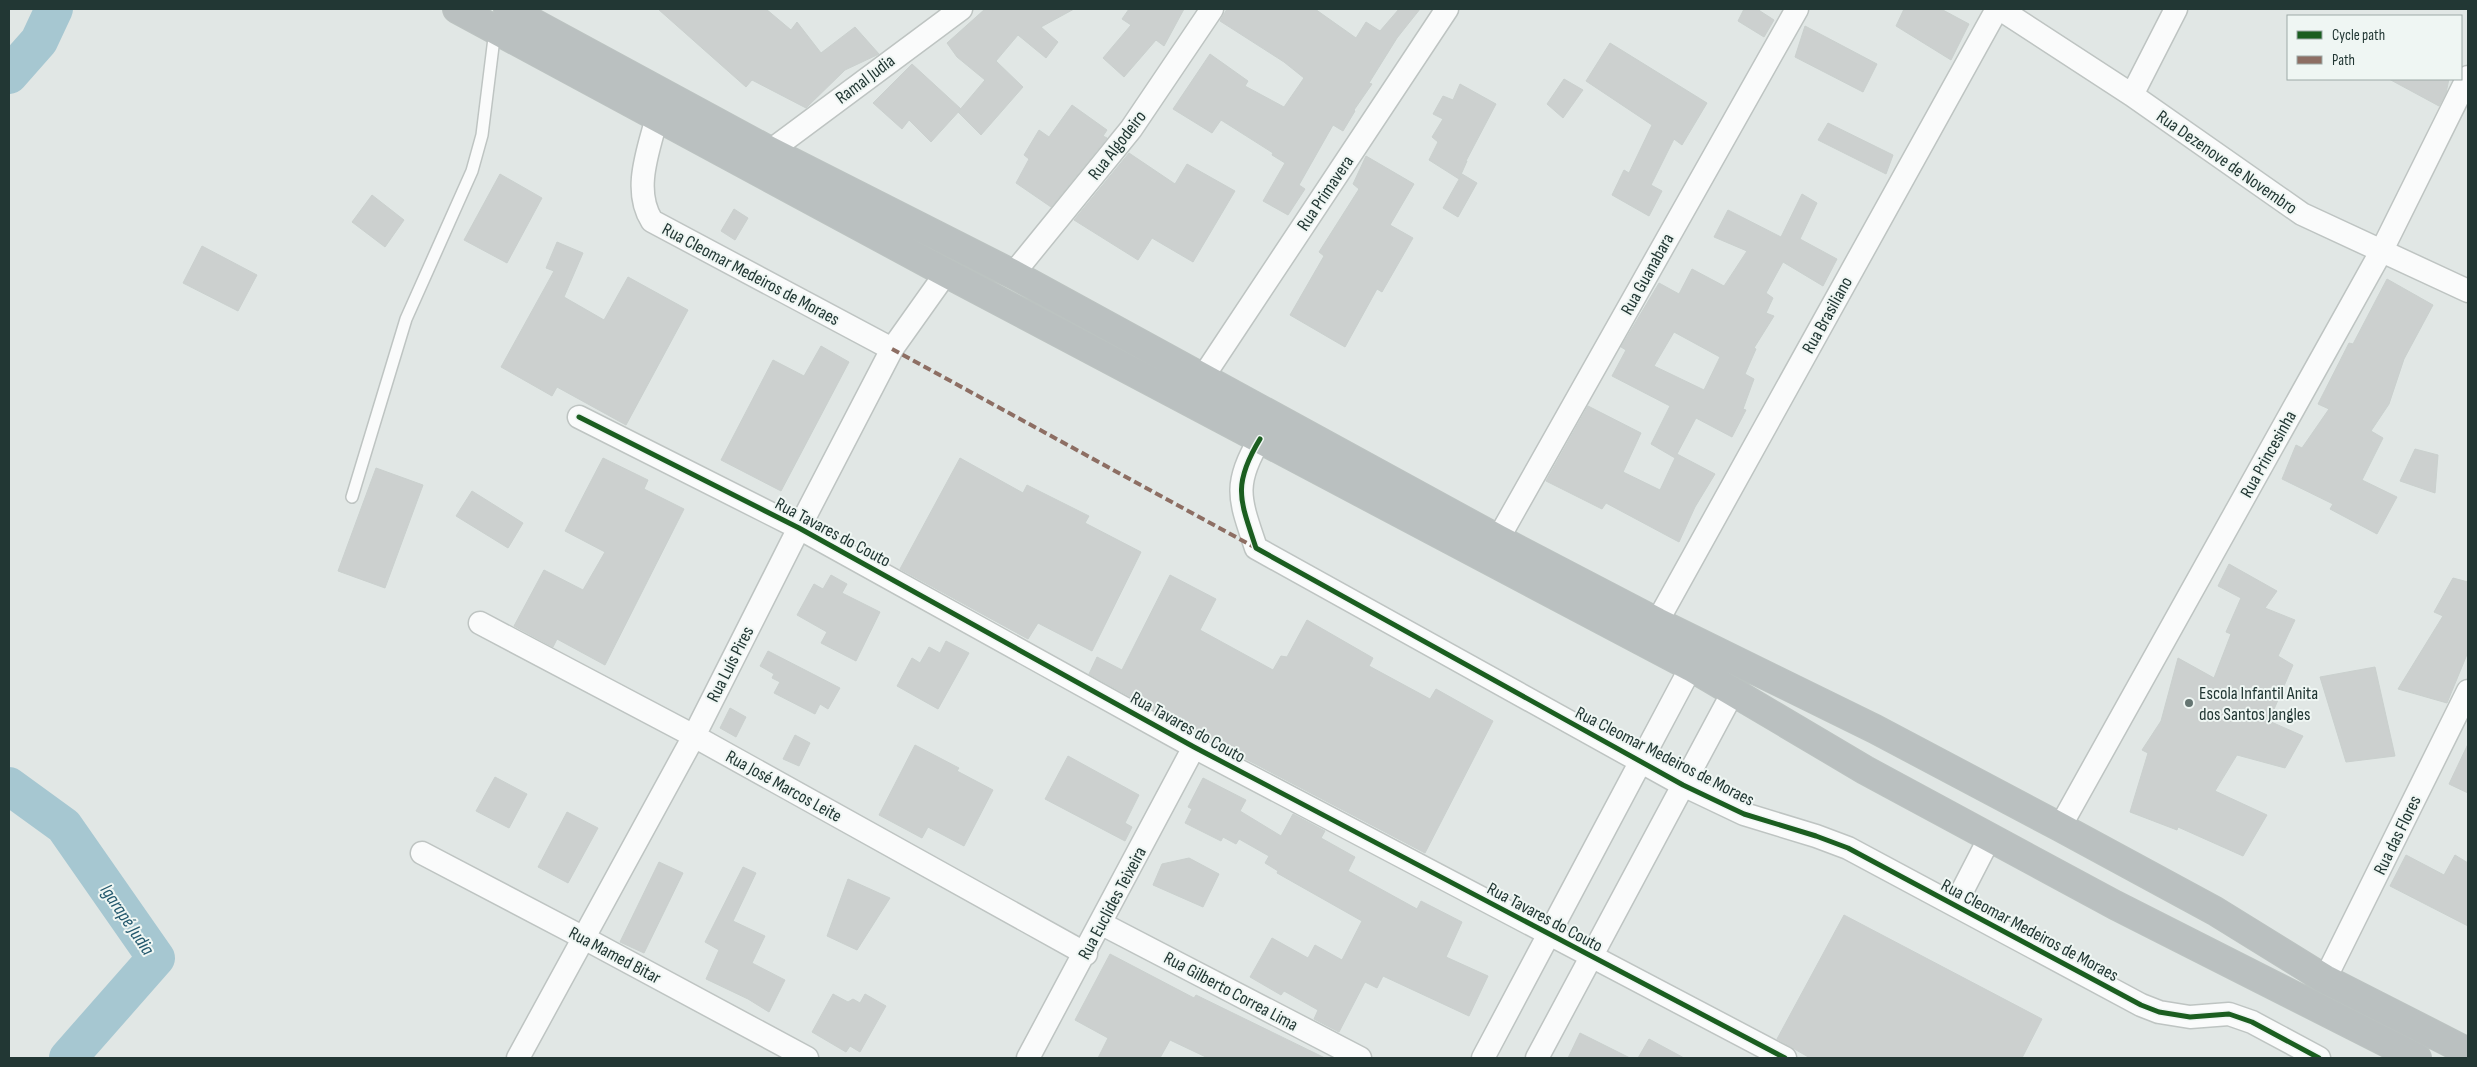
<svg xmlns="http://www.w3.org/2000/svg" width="2477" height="1067" font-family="'Sofia Sans Condensed',sans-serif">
<rect width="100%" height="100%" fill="#e1e7e5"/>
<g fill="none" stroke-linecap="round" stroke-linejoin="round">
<path stroke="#a6c7d1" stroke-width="38" d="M 9,75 L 39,41 L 54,9
M 9,786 L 64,826 L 156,958 L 68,1058"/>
</g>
<path fill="#ccd0cf" stroke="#cad0ce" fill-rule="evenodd" d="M 658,9 L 766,9 L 791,30 L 797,22 L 821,53 L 855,27 L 879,54 L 845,70 L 806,108 L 752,80 L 746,87 Z
M 985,9 L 1074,9 L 1041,27 L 1058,42 L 1046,58 L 1018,35 L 996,61 L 1023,87 L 981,135 L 958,112 L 985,80 L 957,57 L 947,43 Z
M 1129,9 L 1184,9 L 1164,46 L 1156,40 L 1124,77 L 1103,58 L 1131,25 L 1122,19 Z
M 1227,9 L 1315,9 L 1356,38 L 1366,22 L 1380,31 L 1399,9 L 1420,9 L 1397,38 L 1369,83 L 1372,84 L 1354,110 L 1355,111 L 1343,131 L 1333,125 L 1299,185 L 1305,189 L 1288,215 L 1263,201 L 1285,163 L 1272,155 L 1273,153 L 1221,120 L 1212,133 L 1173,109 L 1210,54 L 1248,81 L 1245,86 L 1284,107 L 1304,78 L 1284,62 L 1220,21 Z
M 1744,9 L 1757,9 L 1774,20 L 1764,37 L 1738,21 Z
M 1904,9 L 1941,9 L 1969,24 L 1951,60 L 1896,26 Z
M 1805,26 L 1877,64 L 1863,92 L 1795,57 Z
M 1610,43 L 1707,103 L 1682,145 L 1674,139 L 1651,185 L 1662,191 L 1649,216 L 1612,195 L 1624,170 L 1629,173 L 1652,125 L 1586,81 Z
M 912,64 L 961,109 L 931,142 L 909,120 L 902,129 L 873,103 Z
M 1564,79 L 1583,90 L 1563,118 L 1547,104 Z
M 2389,79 L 2449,79 L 2446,93 L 2439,106 Z
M 1460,84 L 1496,104 L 1466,161 L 1467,161 L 1459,179 L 1429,160 L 1438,142 L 1432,137 L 1443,119 L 1433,114 L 1443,96 L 1453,100 Z
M 1072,105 L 1107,130 L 1103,136 L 1107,138 L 1051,207 L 1016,183 L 1029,159 L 1024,155 L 1039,130 L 1049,137 Z
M 1828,123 L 1893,155 L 1886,174 L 1818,140 Z
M 1129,153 L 1175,184 L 1187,164 L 1235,191 L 1193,262 L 1152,238 L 1138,260 L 1074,220 Z
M 1366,156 L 1414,184 L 1390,225 L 1413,238 L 1382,292 L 1377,289 L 1345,347 L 1290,315 L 1324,256 L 1319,252 L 1359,189 L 1353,184 Z
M 500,174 L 542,198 L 507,263 L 464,240 Z
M 1462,174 L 1477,183 L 1458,217 L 1443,208 Z
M 1802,194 L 1817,203 L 1800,239 L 1837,259 L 1823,286 L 1783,262 L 1766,293 L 1773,298 L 1766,313 L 1774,316 L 1754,348 L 1756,349 L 1745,374 L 1754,379 L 1743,409 L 1746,410 L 1732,437 L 1696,418 L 1677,454 L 1715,474 L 1695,507 L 1679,542 L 1606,503 L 1602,509 L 1546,481 L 1588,406 L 1641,433 L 1623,472 L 1660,490 L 1675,458 L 1651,444 L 1670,406 L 1612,376 L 1626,350 L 1621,347 L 1659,283 L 1679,294 L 1692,269 L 1724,286 L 1747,251 L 1714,237 L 1728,210 L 1781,237 ZM 1674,332 L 1720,357 L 1704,390 L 1654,366 Z
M 372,195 L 404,220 L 385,247 L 352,222 Z
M 734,209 L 748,218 L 735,240 L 721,231 Z
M 557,242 L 583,253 L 564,297 L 604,320 L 628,277 L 688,310 L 626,425 L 557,387 L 552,396 L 501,367 L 554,271 L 546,268 Z
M 202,246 L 257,275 L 238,311 L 183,283 Z
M 2387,279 L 2433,305 L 2404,359 L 2389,404 L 2371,431 L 2383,438 L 2362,480 L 2397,497 L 2377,534 L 2330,509 L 2333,504 L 2282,479 L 2296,445 L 2302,448 L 2329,409 L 2318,404 L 2349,343 L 2353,344 Z
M 821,346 L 849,362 L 781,491 L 721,460 L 773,360 L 804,376 Z
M 2415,449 L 2438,455 L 2435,493 L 2400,481 Z
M 603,458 L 648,480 L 644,489 L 684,509 L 605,665 L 557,639 L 553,647 L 514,626 L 544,570 L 583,590 L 605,552 L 565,531 Z
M 960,458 L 1023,493 L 1027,485 L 1089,516 L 1085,523 L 1141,552 L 1092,651 L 1038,623 L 1028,639 L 900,569 Z
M 376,468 L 423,485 L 385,588 L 338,571 Z
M 472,491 L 523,523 L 508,548 L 456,516 Z
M 2229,564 L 2277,591 L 2265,608 L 2295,620 L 2278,656 L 2293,665 L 2269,721 L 2303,736 L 2285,768 L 2237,755 L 2215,791 L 2267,815 L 2243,856 L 2178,827 L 2177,830 L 2130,812 L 2148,753 L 2142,750 L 2161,721 L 2178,658 L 2214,678 L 2231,634 L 2226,632 L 2241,598 L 2218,586 Z
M 831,575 L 847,584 L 842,593 L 880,612 L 856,661 L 821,643 L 827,632 L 797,615 L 814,584 L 823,589 Z
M 1170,575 L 1216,599 L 1200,630 L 1273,670 L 1281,656 L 1287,657 L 1307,620 L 1373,658 L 1369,666 L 1430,699 L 1436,689 L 1493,721 L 1425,853 L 1200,735 L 1089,674 L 1097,657 L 1122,670 Z
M 2453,578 L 2468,582 L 2468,652 L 2447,703 L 2398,689 L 2443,616 L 2434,612 Z
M 946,641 L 969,653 L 938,709 L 897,686 L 912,658 L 920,663 L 929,647 L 940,653 Z
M 768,651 L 840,688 L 828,709 L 820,704 L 815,714 L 774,693 L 780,682 L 772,678 L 774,674 L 760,666 Z
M 2375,667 L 2395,756 L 2346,762 L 2320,677 Z
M 730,708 L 746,717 L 736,737 L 720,728 Z
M 795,735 L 810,743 L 799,766 L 783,759 Z
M 2468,744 L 2468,793 L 2449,784 Z
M 915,745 L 959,768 L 957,771 L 993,790 L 964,846 L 928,827 L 922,838 L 879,815 Z
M 1068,756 L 1139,795 L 1125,823 L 1132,827 L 1125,841 L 1045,799 Z
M 495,777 L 527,794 L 509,828 L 476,811 Z
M 1203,778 L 1246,800 L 1240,811 L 1281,836 L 1293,814 L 1325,831 L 1321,838 L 1355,857 L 1348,871 L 1417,909 L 1421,901 L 1462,922 L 1446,957 L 1488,976 L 1469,1016 L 1383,976 L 1377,988 L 1365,982 L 1339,1032 L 1314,1019 L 1318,1010 L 1284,991 L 1281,995 L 1250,977 L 1272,938 L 1308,958 L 1315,945 L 1342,960 L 1362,921 L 1277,873 L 1278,871 L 1265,863 L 1269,856 L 1239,839 L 1236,844 L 1223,837 L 1221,841 L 1185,823 L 1192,809 L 1188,807 Z
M 567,812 L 598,828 L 568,883 L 538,867 Z
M 2406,855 L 2444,875 L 2455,855 L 2468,863 L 2468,926 L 2390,886 Z
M 1189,858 L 1219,874 L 1203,907 L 1153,885 L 1162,864 Z
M 659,862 L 683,873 L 644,953 L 620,942 Z
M 743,867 L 756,873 L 733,921 L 765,936 L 752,963 L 785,980 L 769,1012 L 748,999 L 706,979 L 719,950 L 705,942 Z
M 848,879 L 890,898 L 857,950 L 827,936 Z
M 1844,915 L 2042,1019 L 2022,1058 L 1810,1058 L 1777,1039 Z
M 1110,954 L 1194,998 L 1196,995 L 1325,1058 L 1208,1058 L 1170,1040 L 1160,1058 L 1098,1058 L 1108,1038 L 1075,1020 Z
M 833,994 L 848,1002 L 853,999 L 860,1003 L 865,994 L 886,1006 L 860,1052 L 850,1046 L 846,1052 L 812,1032 Z
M 1580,1033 L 1630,1058 L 1568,1058 Z
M 1649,1039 L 1684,1058 L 1638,1058 Z"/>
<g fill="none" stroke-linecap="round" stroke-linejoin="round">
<defs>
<path id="lane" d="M 352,497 L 406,319 L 472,171 L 482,135 L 495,30"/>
<path id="street" d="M 2000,9 L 2132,95 L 2302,214 L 2468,291
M 2132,95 L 2176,9
M 657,117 C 649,149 632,190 652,221 L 892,349
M 770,151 L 961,9
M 1013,274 L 1131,129 L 1212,9
M 1203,377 L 1447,9
M 579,417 L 799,528 L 1194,747 L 1785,1058
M 1260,439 C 1232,485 1240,500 1256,548 L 1683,785 L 1744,814 L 1816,836 L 1848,848 L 2141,1005 L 2159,1012 L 2190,1017 L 2229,1014 L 2252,1022 L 2319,1058
M 1498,539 L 1797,9
M 1657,622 L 1997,9
M 480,623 L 694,736 L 1086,954
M 2060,827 L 2382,250 L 2468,77
M 422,853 L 584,938 L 807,1058
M 1955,905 L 1990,837
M 1102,924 L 1360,1058
M 2325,979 L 2468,691
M 518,1058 L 694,736 L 799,528 L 892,349 L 946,273
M 1028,1058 L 1194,747
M 1483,1058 L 1691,667
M 1537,1058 L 1733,692"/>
<path id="highway" d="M 457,9 L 946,273 L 1691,667 L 1865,770 L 2115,905 L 2417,1058
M 508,9 L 770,151 L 1013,274 L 1498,539 L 1657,622 L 1875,729 L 2060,827 L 2215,911 L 2325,979 L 2468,1052"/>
</defs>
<use href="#lane" stroke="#bec4c2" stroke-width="14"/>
<use href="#street" stroke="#bec4c2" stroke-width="25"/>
<use href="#highway" stroke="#bcc3c1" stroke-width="30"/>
<use href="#lane" stroke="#fafbfb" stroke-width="11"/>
<use href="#street" stroke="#fafbfb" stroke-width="22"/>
<use href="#highway" stroke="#bac0c0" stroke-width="28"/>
<path stroke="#8d6e63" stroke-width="4" stroke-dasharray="8 4" stroke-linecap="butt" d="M 892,349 L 1256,548"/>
<defs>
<path id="cycleway" d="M 579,417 L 799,528 L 1194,747 L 1785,1058
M 1260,439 C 1232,485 1240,500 1256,548 L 1683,785 L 1744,814 L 1816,836 L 1848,848 L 2141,1005 L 2159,1012 L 2190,1017 L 2229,1014 L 2252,1022 L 2319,1058"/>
</defs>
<use href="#cycleway" stroke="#eff6f3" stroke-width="8"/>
<use href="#cycleway" stroke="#1b5e20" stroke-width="5"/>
</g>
<circle fill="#657572" stroke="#eff6f3" stroke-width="2" cx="2189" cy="703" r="5"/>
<g text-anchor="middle" stroke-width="4" stroke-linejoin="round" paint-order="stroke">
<g font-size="18" fill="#223734" stroke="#eff6f3">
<text transform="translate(865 79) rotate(-37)" y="6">Ramal Judia</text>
<text transform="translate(1117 145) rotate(-52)" y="6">Rua Algodeiro</text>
<text transform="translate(2227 162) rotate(35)" y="6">Rua Dezenove de Novembro</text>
<text transform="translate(1325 193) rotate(-56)" y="6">Rua Primavera</text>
<text transform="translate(751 274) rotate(28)" y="6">Rua Cleomar Medeiros de Moraes</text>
<text transform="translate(1647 274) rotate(-61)" y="6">Rua Guanabara</text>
<text transform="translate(1827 315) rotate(-61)" y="6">Rua Brasiliano</text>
<text transform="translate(2268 454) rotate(-61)" y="6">Rua Princesinha</text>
<text transform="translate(833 532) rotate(28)" y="6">Rua Tavares do Couto</text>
<text transform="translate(730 664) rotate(-63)" y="6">Rua Luís Pires</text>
<text transform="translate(1188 727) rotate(29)" y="6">Rua Tavares do Couto</text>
<text transform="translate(1665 756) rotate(27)" y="6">Rua Cleomar Medeiros de Moraes</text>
<text transform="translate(784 786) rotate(29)" y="6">Rua José Marcos Leite</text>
<text transform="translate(2397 835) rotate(-64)" y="6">Rua das Flores</text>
<text transform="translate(1112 903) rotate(-62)" y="6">Rua Euclides Teixeira</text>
<text transform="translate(1545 917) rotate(28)" y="6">Rua Tavares do Couto</text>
<text transform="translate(2030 930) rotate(28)" y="6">Rua Cleomar Medeiros de Moraes</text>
<text transform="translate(615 955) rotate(28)" y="6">Rua Mamed Bitar</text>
<text transform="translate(1231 991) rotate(28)" y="6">Rua Gilberto Correa Lima</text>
</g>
<g font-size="18" fill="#223734" stroke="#eff6f3" text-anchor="start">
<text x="2199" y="699">Escola Infantil Anita<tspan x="2199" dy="21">dos Santos Jangles</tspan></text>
</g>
<g font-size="19" font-style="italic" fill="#23586d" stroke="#eff6f3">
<text transform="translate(128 919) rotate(56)" y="7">Igarapé Judia</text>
</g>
</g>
<rect width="2477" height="1067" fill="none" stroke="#223734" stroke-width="20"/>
<rect x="2287" y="15" width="175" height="65" fill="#eff6f3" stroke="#9daaa7"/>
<rect x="2297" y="31" width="25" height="8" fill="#1b5e20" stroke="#9daaa7"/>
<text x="2332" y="40" font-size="15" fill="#223734">Cycle path</text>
<rect x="2297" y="56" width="25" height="8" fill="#8d6e63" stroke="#9daaa7"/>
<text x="2332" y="65" font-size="15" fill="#223734">Path</text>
</svg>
